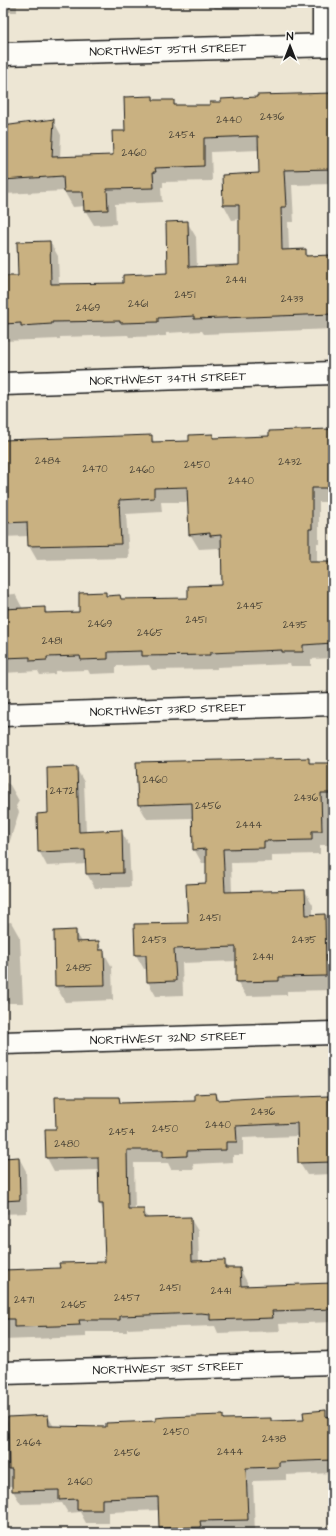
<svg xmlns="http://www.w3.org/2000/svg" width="336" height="1536" font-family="'Architects Daughter',sans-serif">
<rect width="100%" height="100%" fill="#ede6d4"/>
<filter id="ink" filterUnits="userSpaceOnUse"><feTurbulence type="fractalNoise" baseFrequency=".025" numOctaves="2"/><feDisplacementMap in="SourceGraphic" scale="8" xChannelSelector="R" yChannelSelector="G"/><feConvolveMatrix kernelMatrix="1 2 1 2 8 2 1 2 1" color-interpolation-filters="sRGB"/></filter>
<g filter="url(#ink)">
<path fill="#0003" d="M 3,3 L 303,3 L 303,7 L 215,9 L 212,4 L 79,8 L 77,4 L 17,5 L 17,12 L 3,12 Z
M 333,94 L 333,184 L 292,185 L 294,222 L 288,222 L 289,250 L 305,250 L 309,257 L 333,256 L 333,329 L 204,334 L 202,331 L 166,333 L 166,336 L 129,337 L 128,335 L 60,337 L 60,339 L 3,341 L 3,277 L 19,277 L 50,242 L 58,256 L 59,285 L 124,284 L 168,274 L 187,222 L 196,237 L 197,268 L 240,266 L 240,219 L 232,220 L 224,205 L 223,176 L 260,174 L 259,150 L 211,152 L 212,181 L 163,182 L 163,187 L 161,187 L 162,202 L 115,204 L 116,224 L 94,225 L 85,210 L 85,206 L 73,207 L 64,191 L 4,194 L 3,192 L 3,127 L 53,120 L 61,135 L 60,158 L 114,156 L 126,132 L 153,97 L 156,101 L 173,101 L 176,106 L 211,106 Z
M 330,430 L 333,436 L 333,502 L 319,502 L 319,543 L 317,543 L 317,563 L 333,562 L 333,658 L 311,659 L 311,666 L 291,666 L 290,664 L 217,667 L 217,669 L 152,670 L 149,665 L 116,666 L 116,673 L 90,674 L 88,670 L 55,671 L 55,674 L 40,675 L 38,671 L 3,673 L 3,595 L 15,594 L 23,609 L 44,608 L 48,614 L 80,613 L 105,594 L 107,597 L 120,596 L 122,600 L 189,599 L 223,586 L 222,550 L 219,550 L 218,548 L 199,549 L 190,534 L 189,502 L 161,502 L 162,512 L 126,514 L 129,558 L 37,560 L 29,546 L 28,536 L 3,537 L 3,438 L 6,441 L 151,436 L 155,443 L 190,442 L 213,435 L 215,439 L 270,437 Z
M 308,759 L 311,764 L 333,763 L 333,816 L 328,817 L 329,845 L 320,845 L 320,854 L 272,855 L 272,862 L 231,863 L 232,893 L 305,891 L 313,905 L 313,915 L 333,915 L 333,990 L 287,991 L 287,995 L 246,996 L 237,981 L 237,961 L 182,963 L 183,995 L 156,996 L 148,982 L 148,969 L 144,969 L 136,955 L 189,924 L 207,884 L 207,863 L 202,863 L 194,849 L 193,818 L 147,819 L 139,805 Z
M 76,768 L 84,782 L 86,832 L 121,831 L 129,845 L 131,887 L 95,888 L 87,874 L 87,864 L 47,866 L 39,851 L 49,814 Z
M 3,781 L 10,785 L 19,801 L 16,806 L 19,812 L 8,847 L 9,861 L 3,861 Z
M 11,922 L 20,938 L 23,1003 L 5,1003 L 3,999 L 3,923 Z
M 75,931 L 82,942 L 98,942 L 112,967 L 113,1000 L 65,1002 L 56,986 Z
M 216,1094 L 220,1101 L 333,1097 L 333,1174 L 307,1175 L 299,1162 L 298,1136 L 243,1138 L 243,1155 L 233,1155 L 233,1162 L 193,1164 L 194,1169 L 171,1169 L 168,1163 L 134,1163 L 135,1210 L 143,1210 L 149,1219 L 190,1218 L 198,1231 L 199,1262 L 224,1261 L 229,1269 L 240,1269 L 247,1282 L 247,1286 L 333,1284 L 333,1322 L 279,1324 L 280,1331 L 218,1333 L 215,1326 L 151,1328 L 127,1329 L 127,1332 L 86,1332 L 86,1337 L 3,1340 L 3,1271 L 61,1269 L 106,1263 L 104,1212 L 100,1204 L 99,1170 L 54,1171 L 47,1158 L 57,1130 L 119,1098 L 122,1104 L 196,1102 Z
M 3,1155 L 3,1159 L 19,1158 L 26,1171 L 27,1213 L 3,1214 Z
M 325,1412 L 328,1417 L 333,1417 L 333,1473 L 286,1475 L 286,1480 L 253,1481 L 255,1533 L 160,1533 L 160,1510 L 109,1512 L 109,1523 L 86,1523 L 80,1512 L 68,1513 L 62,1503 L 21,1504 L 13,1491 L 13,1486 L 3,1486 L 3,1422 L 48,1416 L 54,1427 L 107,1428 L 157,1422 L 223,1416 L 224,1420 L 270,1419 L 272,1422 L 305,1421 Z"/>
<path fill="#c9b181" stroke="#1c1c1c" d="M 333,93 L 333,169 L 284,170 L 286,207 L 281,207 L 282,250 L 306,249 L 306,256 L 333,255 L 333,314 L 194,319 L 194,316 L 158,318 L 158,322 L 120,323 L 120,321 L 52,322 L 52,324 L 21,326 L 21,323 L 3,324 L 3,276 L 18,276 L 17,242 L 50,241 L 51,284 L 123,283 L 123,275 L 167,273 L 166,222 L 188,221 L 189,267 L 239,265 L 239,205 L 223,205 L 222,175 L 259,173 L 258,136 L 204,138 L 204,166 L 155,168 L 156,172 L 153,172 L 154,188 L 107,189 L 108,210 L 84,211 L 83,192 L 64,192 L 63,176 L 3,180 L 3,126 L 54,119 L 52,157 L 113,155 L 112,131 L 125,131 L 124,97 L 153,96 L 153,100 L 174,100 L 174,105 L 210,105 L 210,102 L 221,102 L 221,99 L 257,97 L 257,95 Z
M 330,429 L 331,435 L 333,435 L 333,488 L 312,488 L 312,529 L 309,529 L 309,562 L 333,562 L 333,643 L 303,645 L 303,652 L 282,652 L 282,650 L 210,653 L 210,655 L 142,656 L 142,651 L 108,652 L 108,659 L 81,660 L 80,656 L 47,657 L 47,660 L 30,661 L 30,657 L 3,658 L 3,609 L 45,607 L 45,613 L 79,612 L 79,593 L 106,592 L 106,596 L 120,595 L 121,599 L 188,598 L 188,586 L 222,585 L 221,535 L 210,536 L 210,533 L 189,535 L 187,487 L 154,488 L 154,498 L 119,500 L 121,544 L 28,546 L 27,522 L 3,523 L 3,440 L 152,435 L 152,442 L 189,441 L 189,435 L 213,434 L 213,438 L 269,436 L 269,431 Z
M 309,758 L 309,763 L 333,763 L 333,793 L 321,793 L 322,831 L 312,831 L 312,840 L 264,841 L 264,848 L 223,849 L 225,892 L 305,890 L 306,915 L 325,914 L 326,976 L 279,977 L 279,981 L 236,982 L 236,947 L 174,949 L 176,981 L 147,982 L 146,955 L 135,955 L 134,924 L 188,923 L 186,884 L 206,883 L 206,849 L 193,850 L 192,803 L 138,805 L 136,762 Z
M 77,767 L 79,832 L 122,830 L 123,873 L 86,874 L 85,850 L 38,852 L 37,814 L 48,813 L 47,768 Z
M 76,930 L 76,942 L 99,941 L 99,950 L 104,950 L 105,985 L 55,986 L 54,931 Z
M 216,1093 L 217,1100 L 272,1097 L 272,1098 L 329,1096 L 332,1162 L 298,1163 L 297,1123 L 236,1126 L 237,1142 L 226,1142 L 226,1150 L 187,1151 L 187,1156 L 163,1157 L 163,1150 L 127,1150 L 128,1209 L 144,1209 L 144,1218 L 191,1217 L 192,1261 L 225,1260 L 225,1268 L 240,1268 L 241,1286 L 333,1283 L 333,1309 L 272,1311 L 273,1318 L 210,1320 L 210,1314 L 201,1313 L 120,1316 L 120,1320 L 79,1320 L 80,1325 L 57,1326 L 14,1327 L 14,1319 L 3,1319 L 3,1270 L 60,1268 L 59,1263 L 105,1262 L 103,1204 L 99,1204 L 98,1157 L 46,1158 L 45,1129 L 56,1129 L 55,1097 L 119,1097 L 120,1103 L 155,1102 L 195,1101 L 195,1094 Z
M 19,1157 L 20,1200 L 3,1201 L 3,1158 Z
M 326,1410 L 326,1417 L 333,1416 L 333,1460 L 279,1462 L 279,1467 L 246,1468 L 248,1520 L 200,1521 L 201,1527 L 159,1528 L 158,1497 L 102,1499 L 102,1510 L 77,1510 L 77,1499 L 59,1500 L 59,1490 L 12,1491 L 12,1469 L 9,1469 L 8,1417 L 48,1415 L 49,1426 L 106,1427 L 106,1423 L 156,1421 L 156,1418 L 165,1417 L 223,1415 L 223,1419 L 271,1418 L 271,1421 L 304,1420 L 303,1412 Z"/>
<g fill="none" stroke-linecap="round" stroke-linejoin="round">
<defs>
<g id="minor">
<path d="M 324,3 L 324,45"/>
<path id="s1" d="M 3,54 L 333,45"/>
<path id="s2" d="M 3,384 L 333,373"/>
<path id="s3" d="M 3,715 L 333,704"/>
<path id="s4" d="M 3,1043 L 333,1033"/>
<path id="s5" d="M 3,1373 L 333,1363"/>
</g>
</defs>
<use href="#minor" stroke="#1c1c1c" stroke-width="25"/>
<use href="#minor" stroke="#fdfcf7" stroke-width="22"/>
</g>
</g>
<g text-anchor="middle" stroke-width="3.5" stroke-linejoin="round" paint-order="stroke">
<g font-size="10" fill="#474135">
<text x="272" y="120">2436</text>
<text x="229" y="123">2440</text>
<text x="182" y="138">2454</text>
<text x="134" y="156">2460</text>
<text x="236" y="283">2441</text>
<text x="185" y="298">2451</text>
<text x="292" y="302">2433</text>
<text x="138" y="307">2461</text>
<text x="88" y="311">2469</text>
<text x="48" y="464">2484</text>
<text x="290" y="465">2432</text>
<text x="197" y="468">2450</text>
<text x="95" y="472">2470</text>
<text x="142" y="473">2460</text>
<text x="241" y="484">2440</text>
<text x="250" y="609">2445</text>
<text x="196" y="623">2451</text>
<text x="100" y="627">2469</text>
<text x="295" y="628">2435</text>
<text x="150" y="636">2465</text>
<text x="52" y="644">2481</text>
<text x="155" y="783">2460</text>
<text x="62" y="794">2472</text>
<text x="306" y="801">2436</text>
<text x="208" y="809">2456</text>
<text x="249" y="828">2444</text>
<text x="210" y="921">2451</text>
<text x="154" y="943">2453</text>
<text x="304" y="943">2435</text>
<text x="263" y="960">2441</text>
<text x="79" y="971">2485</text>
<text x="263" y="1115">2436</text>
<text x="218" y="1128">2440</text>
<text x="165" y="1132">2450</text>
<text x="122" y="1135">2454</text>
<text x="67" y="1147">2480</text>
<text x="170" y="1291">2451</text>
<text x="221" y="1294">2441</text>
<text x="127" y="1301">2457</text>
<text x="24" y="1303">2471</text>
<text x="74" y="1308">2465</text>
<text x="176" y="1435">2450</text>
<text x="274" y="1442">2438</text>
<text x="29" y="1446">2464</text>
<text x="230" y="1455">2444</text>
<text x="127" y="1456">2456</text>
<text x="80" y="1485">2460</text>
</g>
<g font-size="12" fill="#1c1c1c" stroke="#fdfcf7">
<text dy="4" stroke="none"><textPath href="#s1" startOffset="165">NORTHWEST 35TH STREET</textPath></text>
<text dy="4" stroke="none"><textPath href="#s2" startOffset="165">NORTHWEST 34TH STREET</textPath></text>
<text dy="4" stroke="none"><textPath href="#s3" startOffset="165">NORTHWEST 33RD STREET</textPath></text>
<text dy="4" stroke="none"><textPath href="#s4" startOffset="165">NORTHWEST 32ND STREET</textPath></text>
<text dy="4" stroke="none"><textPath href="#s5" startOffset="165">NORTHWEST 31ST STREET</textPath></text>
</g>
</g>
<rect width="336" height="1536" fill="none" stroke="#fdfcf7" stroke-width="16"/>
<rect x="8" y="8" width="320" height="1520" fill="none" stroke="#1c1c1c" stroke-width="1.5" filter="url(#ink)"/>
<g transform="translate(290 46)" stroke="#fdfcf7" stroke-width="3" paint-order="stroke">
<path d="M0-3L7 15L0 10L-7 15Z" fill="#1c1c1c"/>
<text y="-6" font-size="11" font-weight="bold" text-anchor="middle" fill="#1c1c1c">N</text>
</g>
</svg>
